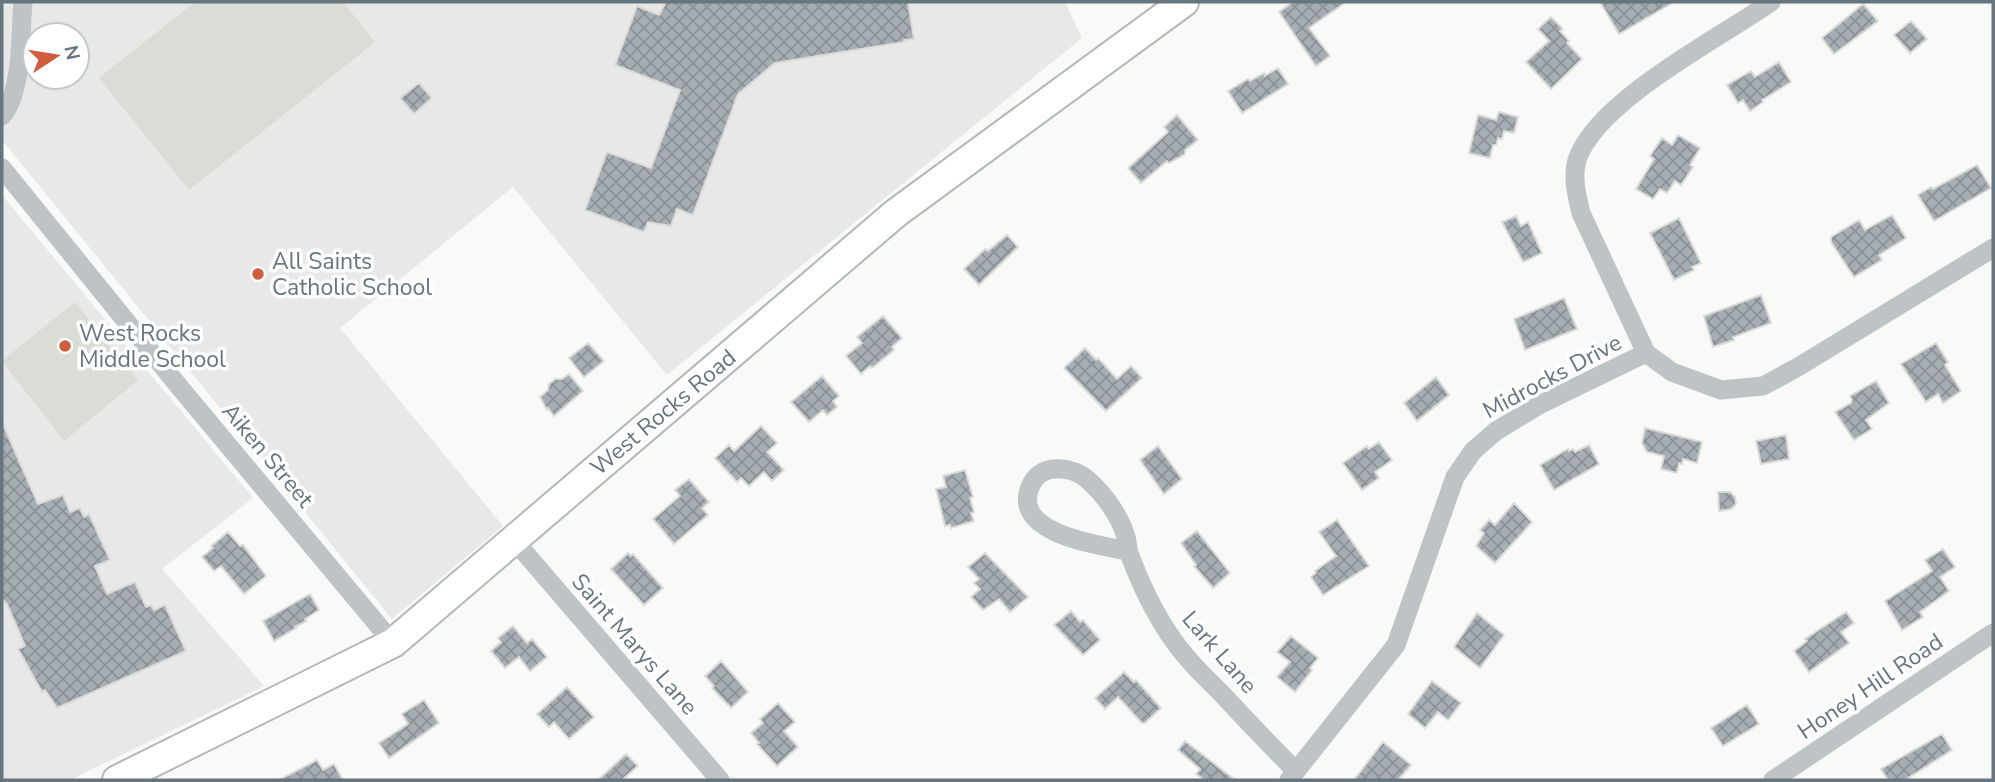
<svg xmlns="http://www.w3.org/2000/svg" width="1995" height="782" font-family="'Nunito Sans',sans-serif">
<defs>
<pattern id="building-cross-hatch" width="8" height="8" patternUnits="userSpaceOnUse" patternTransform="scale(1.75)"><rect width="8" height="8" fill="#a6aeb3"/><path d="M0 0l8 8M0 8l8-8" fill="none" stroke="#8b9297"/></pattern>
</defs>
<rect width="100%" height="100%" fill="#f9f9f7"/>
<path fill="#e7e8e7" fill-rule="evenodd" d="M 2,2 L 1065,2 L 1082,38 L 667,375 L 513,187 L 340,328 L 503,526 L 392,619 L 2,140 ZM 35,35 L 77,35 L 77,77 L 35,77 Z
M 2,195 L 253,498 L 162,569 L 264,686 L 70,780 L 2,780 Z"/>
<path fill="#d9ddd6" d="M 195,2 L 343,2 L 375,42 L 189,190 L 99,78 Z
M 75,302 L 138,380 L 64,441 L 2,361 Z"/>
<path fill="url(#building-cross-hatch)" stroke="#dbdbd9" stroke-width="2" d="M 666,2 L 908,2 L 914,39 L 904,40 L 904,42 L 775,63 L 738,94 L 693,215 L 677,209 L 671,226 L 648,222 L 644,232 L 585,210 L 607,152 L 651,168 L 680,90 L 615,65 L 637,6 L 659,15 Z
M 1293,2 L 1346,2 L 1309,28 L 1330,56 L 1316,66 L 1279,12 Z
M 1600,2 L 1674,2 L 1619,34 Z
M 1863,4 L 1878,21 L 1834,54 L 1822,38 Z
M 1551,17 L 1563,29 L 1560,31 L 1569,41 L 1567,43 L 1582,59 L 1551,89 L 1526,62 L 1549,41 L 1538,29 Z
M 1911,21 L 1927,39 L 1910,53 L 1894,35 Z
M 1779,62 L 1791,82 L 1762,100 L 1763,102 L 1750,111 L 1743,100 L 1738,103 L 1727,85 L 1751,71 L 1755,77 Z
M 1278,68 L 1288,84 L 1242,113 L 1228,91 L 1248,79 L 1250,81 L 1264,73 L 1265,76 Z
M 419,83 L 432,98 L 414,114 L 400,98 Z
M 1499,112 L 1518,117 L 1514,133 L 1504,131 L 1502,139 L 1498,138 L 1496,145 L 1493,145 L 1490,158 L 1469,153 L 1478,115 L 1496,120 Z
M 1177,115 L 1198,140 L 1185,150 L 1185,154 L 1169,163 L 1167,161 L 1141,183 L 1128,168 L 1168,132 L 1164,127 Z
M 1678,135 L 1700,148 L 1690,165 L 1693,167 L 1681,185 L 1675,181 L 1667,193 L 1660,189 L 1653,199 L 1636,189 L 1654,159 L 1650,156 L 1662,138 L 1672,145 Z
M 1977,165 L 1991,188 L 1934,221 L 1918,195 L 1931,187 L 1933,189 Z
M 1892,215 L 1906,238 L 1879,255 L 1882,260 L 1854,277 L 1831,242 L 1831,237 L 1859,220 L 1865,230 Z
M 1516,216 L 1521,226 L 1528,222 L 1542,253 L 1523,262 L 1502,222 Z
M 1679,218 L 1701,263 L 1692,267 L 1694,270 L 1674,280 L 1650,233 Z
M 1007,235 L 1018,247 L 979,285 L 964,269 L 985,249 L 988,251 Z
M 1761,295 L 1771,323 L 1733,337 L 1734,340 L 1713,347 L 1704,316 Z
M 1564,298 L 1577,329 L 1525,350 L 1514,319 Z
M 883,316 L 902,338 L 892,347 L 894,350 L 872,368 L 870,366 L 861,374 L 846,356 L 862,343 L 857,337 Z
M 588,343 L 604,361 L 584,377 L 569,358 Z
M 1936,343 L 1948,362 L 1945,365 L 1961,391 L 1943,403 L 1938,394 L 1926,402 L 1901,364 Z
M 1085,348 L 1096,360 L 1098,358 L 1117,379 L 1131,366 L 1142,378 L 1106,411 L 1064,368 Z
M 569,374 L 583,391 L 554,416 L 548,408 L 547,410 L 540,397 L 548,390 L 549,384 L 555,379 L 562,379 Z
M 822,376 L 839,396 L 833,401 L 837,407 L 827,415 L 823,410 L 809,422 L 791,402 Z
M 1436,377 L 1449,395 L 1417,421 L 1404,403 Z
M 1876,381 L 1889,403 L 1866,420 L 1872,429 L 1854,440 L 1835,412 L 1851,403 L 1852,400 L 1850,396 Z
M 2,422 L 38,504 L 63,495 L 70,512 L 80,508 L 84,517 L 89,514 L 110,560 L 95,566 L 107,594 L 135,582 L 146,607 L 151,605 L 154,610 L 165,605 L 186,651 L 57,708 L 45,690 L 42,692 L 18,649 L 25,646 L 7,604 L 2,599 Z
M 761,426 L 777,443 L 767,452 L 784,470 L 772,481 L 764,472 L 749,486 L 741,478 L 737,482 L 715,458 L 729,445 L 734,451 Z
M 1645,428 L 1702,442 L 1697,463 L 1683,459 L 1682,464 L 1679,463 L 1677,473 L 1661,469 L 1664,456 L 1647,452 L 1642,443 Z
M 1786,435 L 1789,459 L 1761,464 L 1756,441 Z
M 1379,442 L 1392,460 L 1375,472 L 1379,478 L 1362,490 L 1343,463 L 1367,446 L 1369,449 Z
M 1589,445 L 1599,464 L 1554,490 L 1540,465 L 1568,449 L 1569,451 L 1573,449 L 1575,452 Z
M 1158,446 L 1182,479 L 1164,494 L 1140,460 Z
M 965,470 L 973,497 L 970,498 L 974,512 L 971,513 L 974,521 L 951,528 L 950,525 L 945,526 L 936,489 L 946,487 L 943,476 Z
M 689,479 L 709,502 L 702,508 L 708,515 L 674,544 L 653,519 L 680,496 L 675,490 Z
M 1718,492 L 1730,492 L 1735,497 L 1736,504 L 1731,509 L 1719,511 Z
M 1514,503 L 1532,522 L 1495,563 L 1476,546 L 1484,533 L 1480,530 L 1489,520 L 1495,525 Z
M 1337,520 L 1369,566 L 1323,595 L 1311,577 L 1316,573 L 1315,571 L 1336,556 L 1319,532 Z
M 1197,531 L 1230,573 L 1213,588 L 1194,566 L 1196,565 L 1181,543 Z
M 228,532 L 240,546 L 243,545 L 266,576 L 244,594 L 221,566 L 214,571 L 202,557 L 213,548 L 211,546 Z
M 1943,549 L 1955,567 L 1940,577 L 1949,591 L 1920,612 L 1923,617 L 1902,630 L 1885,601 L 1932,571 L 1925,560 Z
M 628,553 L 631,556 L 633,554 L 663,588 L 644,605 L 611,569 Z
M 985,553 L 1028,597 L 1010,612 L 999,599 L 983,610 L 971,597 L 980,589 L 974,583 L 979,579 L 968,567 Z
M 310,594 L 319,610 L 305,619 L 306,621 L 295,627 L 296,628 L 274,641 L 263,621 Z
M 1071,611 L 1080,622 L 1083,620 L 1100,640 L 1083,655 L 1054,625 Z
M 1846,612 L 1854,623 L 1841,632 L 1849,643 L 1809,672 L 1794,651 L 1807,641 L 1805,639 Z
M 1477,613 L 1504,635 L 1480,668 L 1454,647 Z
M 513,626 L 527,643 L 532,639 L 547,657 L 530,671 L 519,657 L 505,668 L 491,651 L 501,642 L 498,638 Z
M 1291,636 L 1318,658 L 1310,668 L 1312,670 L 1295,692 L 1277,677 L 1290,662 L 1277,652 Z
M 721,661 L 748,692 L 731,708 L 712,688 L 714,686 L 705,676 Z
M 1124,672 L 1134,682 L 1136,680 L 1161,708 L 1145,723 L 1142,723 L 1118,697 L 1105,709 L 1095,698 Z
M 1432,681 L 1461,703 L 1448,720 L 1438,712 L 1425,728 L 1408,714 Z
M 567,687 L 594,717 L 569,739 L 554,722 L 549,727 L 537,714 Z
M 424,700 L 439,723 L 389,758 L 379,743 L 408,724 L 402,714 Z
M 778,703 L 795,722 L 784,731 L 798,747 L 777,766 L 757,744 L 759,743 L 751,733 L 763,723 L 760,719 Z
M 1747,705 L 1759,724 L 1723,746 L 1711,728 Z
M 1942,734 L 1952,750 L 1905,780 L 1888,780 L 1881,769 Z
M 1185,741 L 1235,780 L 1205,780 L 1196,774 L 1200,769 L 1178,750 Z
M 1383,742 L 1411,765 L 1398,780 L 1354,780 Z
M 626,754 L 638,766 L 622,780 L 598,780 Z
M 317,760 L 323,770 L 334,764 L 343,780 L 279,780 Z"/>
<g fill="none" stroke-linecap="round" stroke-linejoin="round">
<defs>
<path id="secondary" d="M 117,780 L 393,643 L 896,213 L 1184,2"/>
</defs>
<use href="#secondary" stroke="#b1b7bb" stroke-width="32"/>
<path stroke="#bec3c6" stroke-width="19" d="M 1771,2 C 1720,38 1596,101 1577,160 C 1572,177 1577,197 1581,213 L 1646,353 L 1672,372 L 1721,390 L 1763,386 L 1798,367 L 1993,248
M 2,116 C 23,91 20,34 23,2
M 2,168 L 177,384 L 393,643
M 513,539 L 720,780
M 1128,551 C 1098,545 1006,533 1032,483 C 1043,462 1074,467 1088,480 C 1104,494 1120,516 1126,537 C 1128,542 1127,548 1129,553 C 1139,580 1153,610 1169,634 C 1184,657 1203,675 1222,694 C 1246,720 1271,746 1296,771
M 1289,780 L 1396,645 L 1455,477 L 1473,451 L 1496,431 L 1539,405 L 1646,353
M 1773,780 L 1993,633"/>
<use href="#secondary" stroke="#fff" stroke-width="28"/>
</g>
<g fill="#d25c3e" stroke="#fff" stroke-width="2.5">
<circle cx="258" cy="274" r="7"/>
<circle cx="65" cy="346" r="7"/>
</g>
<g text-anchor="middle" stroke-width="7" stroke-linejoin="round" paint-order="stroke">
<g font-size="23" fill="#66757e" stroke="#fff" text-anchor="start">
<text x="272" y="269">All Saints<tspan x="272" dy="26">Catholic School</tspan></text>
<text x="79" y="341">West Rocks<tspan x="79" dy="26">Middle School</tspan></text>
</g>
<g font-size="23" fill="#66757e" stroke="#fff">
<text transform="translate(1552 376) rotate(-28)" y="8">Midrocks Drive</text>
<text transform="translate(663 412) rotate(-40)" y="8">West Rocks Road</text>
<text transform="translate(268 455) rotate(50)" y="8">Aiken Street</text>
<text transform="translate(635 644) rotate(49)" y="8">Saint Marys Lane</text>
<text transform="translate(1220 652) rotate(49)" y="8">Lark Lane</text>
<text transform="translate(1870 686) rotate(-34)" y="8">Honey Hill Road</text>
</g>
</g>
<rect width="1995" height="782" fill="none" stroke="#66757e" stroke-width="7"/>
<g transform="translate(56 56) rotate(78)"><circle r="33" fill="#ffffff" stroke="#c2c8cb" stroke-width="2"/>
<path d="M0-5L12 26L0 18L-12 26Z" fill="#d25c3e"/>
<text y="-10" font-size="19" font-weight="bold" text-anchor="middle" fill="#66757e">N</text>
</g>
</svg>
